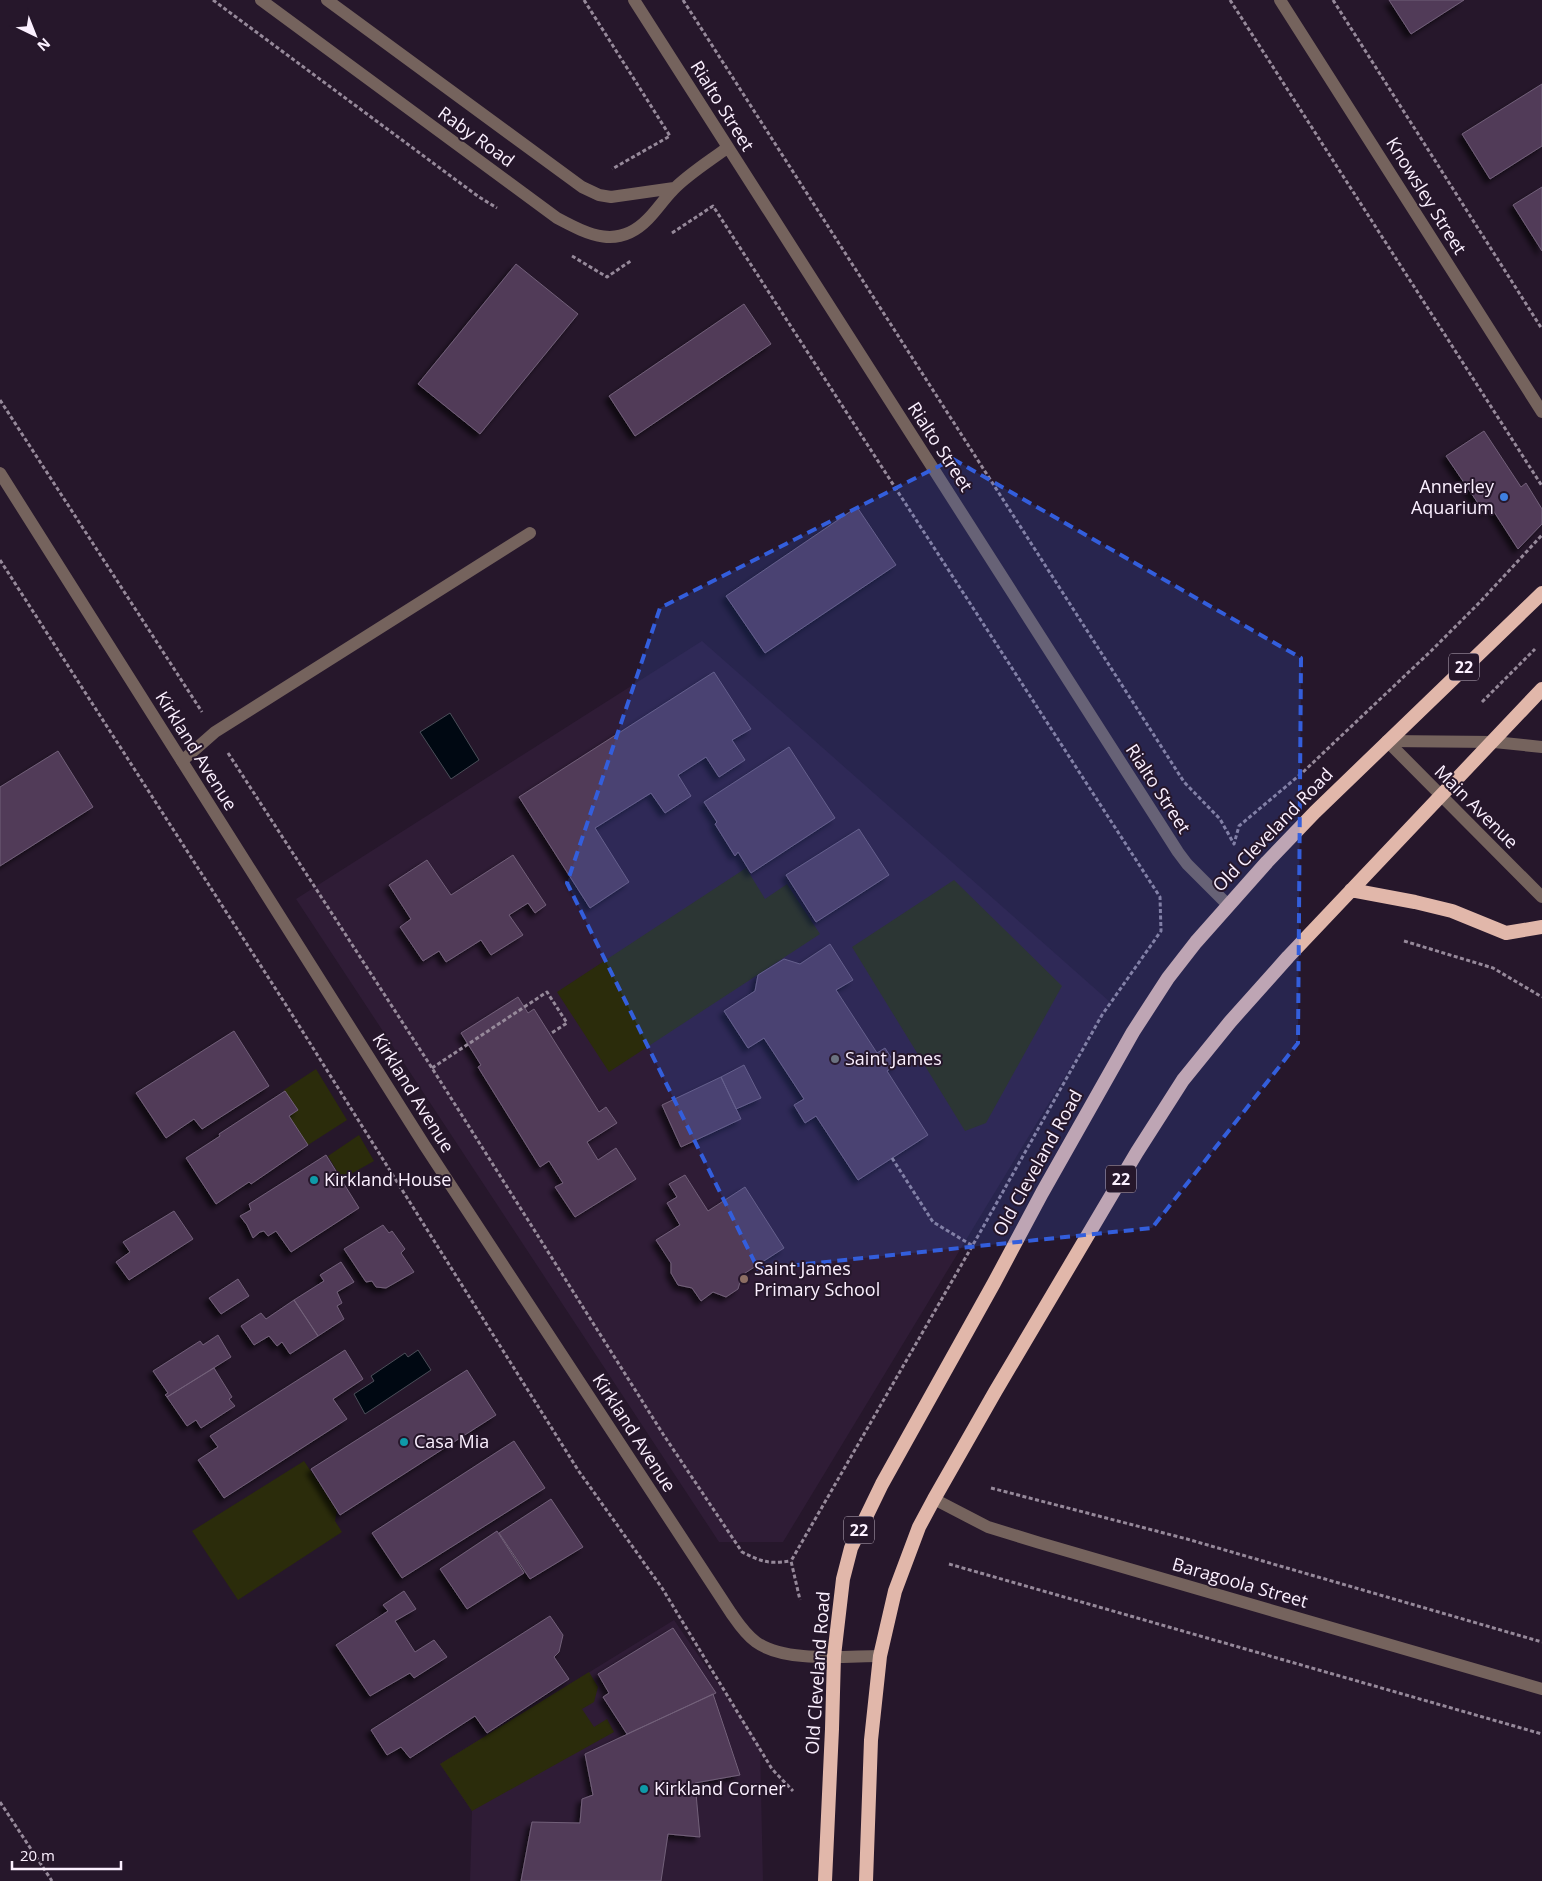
<svg xmlns="http://www.w3.org/2000/svg" width="1542" height="1881" font-family="'Open Sans',sans-serif">
<defs>
<filter id="shadow"><feDropShadow dx="-4.5" dy="4.5" stdDeviation="2.5" flood-color="#0009"/></filter>
</defs>
<rect width="100%" height="100%" fill="#26172b"/>
<path fill="#2f1c36" d="M 702,641 L 1110,1002 L 783,1542 L 719,1542 L 296,899 Z
M 674,1620 L 760,1745 L 763,1881 L 470,1881 L 472,1811 L 440,1764 Z"/>
<path fill="#2b2c0b" d="M 746,868 L 765,899 L 787,884 L 820,934 L 609,1072 L 557,992 Z
M 954,880 L 1062,986 L 986,1123 L 965,1131 L 852,947 Z
M 316,1069 L 347,1120 L 308,1145 L 289,1116 L 298,1110 L 284,1090 Z
M 359,1135 L 374,1161 L 342,1179 L 328,1156 Z
M 304,1461 L 337,1510 L 335,1521 L 342,1532 L 238,1600 L 192,1531 Z
M 589,1672 L 598,1687 L 594,1702 L 582,1709 L 594,1727 L 607,1719 L 614,1732 L 472,1811 L 440,1764 Z"/>
<path fill="#000812" stroke="#4b4e59" d="M 450,713 L 479,760 L 451,779 L 420,732 Z
M 418,1350 L 431,1370 L 365,1414 L 354,1394 L 374,1381 L 371,1376 L 405,1353 L 408,1357 Z"/>
<path fill="#513b59" stroke="#726079" filter="url(#shadow)" d="M 1389,0 L 1464,0 L 1411,34 Z
M 1542,84 L 1542,146 L 1490,179 L 1462,134 Z
M 1542,187 L 1542,251 L 1513,205 Z
M 516,264 L 578,314 L 480,434 L 418,384 Z
M 744,304 L 771,344 L 635,436 L 609,396 Z
M 1484,431 L 1521,487 L 1526,483 L 1542,509 L 1542,524 L 1518,549 L 1491,507 L 1484,512 L 1446,456 Z
M 857,507 L 896,565 L 765,653 L 726,596 Z
M 714,672 L 751,729 L 732,740 L 745,760 L 719,777 L 706,757 L 678,775 L 691,796 L 665,813 L 651,793 L 595,828 L 629,882 L 590,908 L 519,797 Z
M 789,747 L 835,818 L 751,873 L 738,852 L 735,856 L 715,824 L 717,822 L 704,802 Z
M 58,751 L 93,807 L 0,866 L 0,787 Z
M 859,829 L 889,875 L 816,922 L 786,875 Z
M 513,855 L 546,905 L 535,913 L 528,903 L 509,915 L 523,935 L 491,955 L 481,940 L 446,962 L 439,951 L 423,961 L 400,927 L 411,919 L 389,885 L 427,860 L 451,895 Z
M 830,944 L 853,980 L 836,990 L 877,1053 L 885,1048 L 896,1065 L 887,1071 L 928,1135 L 858,1180 L 816,1116 L 805,1123 L 794,1105 L 804,1099 L 764,1038 L 748,1048 L 724,1011 L 755,991 L 758,975 L 784,959 L 800,964 Z
M 518,997 L 528,1013 L 534,1009 L 599,1112 L 606,1107 L 617,1123 L 587,1142 L 598,1160 L 616,1148 L 636,1179 L 575,1217 L 555,1187 L 563,1183 L 549,1161 L 540,1167 L 478,1067 L 481,1065 L 461,1033 Z
M 234,1031 L 269,1086 L 202,1129 L 194,1119 L 166,1138 L 136,1093 Z
M 744,1065 L 761,1098 L 736,1109 L 721,1077 Z
M 721,1077 L 741,1119 L 681,1147 L 662,1105 Z
M 285,1091 L 298,1110 L 289,1116 L 308,1145 L 251,1184 L 249,1182 L 216,1204 L 186,1158 L 220,1136 L 219,1134 Z
M 326,1155 L 359,1208 L 291,1252 L 276,1231 L 268,1236 L 264,1231 L 260,1232 L 253,1238 L 247,1225 L 240,1216 L 251,1210 L 249,1204 Z
M 685,1175 L 708,1211 L 745,1187 L 784,1248 L 742,1275 L 738,1289 L 726,1297 L 713,1292 L 701,1301 L 692,1288 L 678,1285 L 671,1273 L 671,1263 L 656,1240 L 680,1225 L 667,1203 L 677,1197 L 669,1184 Z
M 174,1211 L 193,1239 L 129,1280 L 116,1262 L 130,1252 L 123,1242 Z
M 383,1225 L 389,1233 L 392,1231 L 405,1249 L 401,1253 L 414,1272 L 386,1288 L 376,1287 L 372,1281 L 366,1282 L 344,1249 Z
M 341,1262 L 354,1282 L 337,1292 L 342,1303 L 337,1306 L 344,1319 L 318,1336 L 294,1300 L 324,1281 L 320,1275 Z
M 238,1279 L 249,1296 L 221,1314 L 209,1298 Z
M 294,1300 L 318,1336 L 290,1354 L 282,1342 L 277,1346 L 269,1336 L 254,1345 L 241,1326 L 261,1313 L 266,1319 Z
M 218,1335 L 231,1357 L 167,1397 L 165,1395 L 168,1393 L 153,1371 L 200,1341 L 203,1345 Z
M 345,1350 L 363,1379 L 333,1399 L 347,1419 L 224,1498 L 198,1460 L 218,1447 L 210,1436 Z
M 214,1368 L 232,1397 L 229,1399 L 235,1406 L 201,1428 L 196,1420 L 187,1426 L 167,1397 Z
M 467,1370 L 496,1415 L 340,1515 L 311,1469 Z
M 514,1441 L 545,1488 L 402,1578 L 372,1533 Z
M 551,1499 L 583,1547 L 530,1579 L 499,1533 Z
M 497,1531 L 524,1573 L 467,1609 L 440,1569 Z
M 404,1591 L 416,1609 L 395,1621 L 415,1652 L 434,1640 L 447,1657 L 414,1678 L 410,1673 L 370,1696 L 336,1645 L 388,1611 L 383,1605 Z
M 550,1616 L 563,1635 L 559,1652 L 554,1657 L 569,1679 L 487,1733 L 475,1716 L 410,1758 L 401,1747 L 387,1755 L 371,1730 Z
M 673,1628 L 716,1693 L 627,1734 L 603,1697 L 609,1693 L 598,1674 Z
M 713,1694 L 740,1775 L 695,1783 L 700,1837 L 668,1834 L 661,1881 L 521,1881 L 532,1822 L 580,1823 L 582,1799 L 593,1795 L 585,1754 Z"/>
<g fill="none" stroke-linecap="round" stroke-linejoin="round">
<path stroke="#96899a" stroke-width="3" stroke-dasharray="4 2.5" stroke-linecap="butt" d="M 213,0 L 479,197 L 497,208
M 584,0 L 670,136 L 612,169
M 683,0 L 1184,782 L 1220,819 L 1234,844 L 1239,826 L 1302,773 L 1432,650 L 1480,602 L 1542,535
M 1230,0 L 1542,486
M 1333,0 L 1542,329
M 672,233 L 713,206 L 1160,897 L 1161,931 L 1102,1015 L 982,1229 L 791,1561 L 800,1600
M 572,256 L 607,277 L 632,260
M 0,400 L 202,712
M 0,560 L 286,1005 L 578,1470 L 662,1588 L 772,1769 L 793,1791
M 1482,702 L 1535,649
M 228,753 L 432,1068 L 663,1434 L 742,1552 C 762,1562 768,1564 791,1561
M 1404,941 L 1493,968 L 1542,997
M 432,1068 L 547,992 L 567,1023 L 550,1034
M 892,1158 L 933,1222 L 973,1246
M 991,1488 L 1187,1539 L 1542,1642
M 949,1564 L 1542,1734
M 0,1802 L 52,1881"/>
<path stroke="#75635d" stroke-width="12" d="M 1387,741 L 1494,742 L 1542,747
M 182,761 L 215,732 L 530,533"/>
<path stroke="#75635d" stroke-width="12" d="M 261,0 L 557,218 C 589,235 618,250 648,219 C 657,210 664,199 673,190 C 687,175 711,160 727,148
M 327,0 L 582,187 L 599,195 L 611,197 L 674,188
M 634,0 L 1178,852 L 1187,864 L 1228,905
M 1280,0 L 1542,412
M 0,473 L 425,1146 L 731,1613 C 738,1623 745,1634 756,1642 C 785,1663 845,1656 880,1656
M 934,1499 L 988,1527 L 1040,1543 L 1542,1689"/>
<path stroke="#75635d" stroke-width="12" d="M 1387,741 L 1542,897"/>
<path stroke="#e1b7aa" stroke-width="14" d="M 1351,890 L 1415,902 L 1452,911 L 1506,933 L 1542,927
M 825,1881 L 832,1729 L 834,1656 L 843,1579 L 851,1548 L 882,1484 L 994,1283 L 1042,1193 L 1133,1032 L 1168,978 L 1196,942 L 1267,862 L 1315,812 L 1542,593
M 866,1881 L 871,1740 L 880,1656 L 895,1591 L 919,1527 L 934,1499 L 995,1392 L 1137,1152 L 1183,1080 L 1230,1022 L 1288,957 L 1542,689"/>
</g>
<path fill="#335edc" fill-opacity="0.2" stroke="#335edc" stroke-width="4" stroke-dasharray="10 6" stroke-linejoin="round" d="M 953,459 L 1301,658 L 1298,1043 L 1152,1228 L 758,1269 L 567,883 L 660,608 Z"/>
<circle fill="#3f7fe0" stroke="#26172b" stroke-width="2" cx="1504" cy="497" r="5"/>
<circle fill="#6b7280" stroke="#26172b" stroke-width="2" cx="835" cy="1059" r="5"/>
<g fill="#0f9aa8" stroke="#26172b" stroke-width="2">
<circle cx="314" cy="1180" r="5"/>
<circle cx="404" cy="1442" r="5"/>
<circle cx="644" cy="1789" r="5"/>
</g>
<circle fill="#8d6e63" stroke="#26172b" stroke-width="2" cx="744" cy="1279" r="5"/>
<g text-anchor="middle" stroke-width="4" stroke-linejoin="round" paint-order="stroke">
<g fill="#26172b" stroke="#bbafbf" stroke-width="1">
<rect x="1449" y="653.5" width="30" height="27" rx="4"/>
<rect x="1106" y="1165.5" width="30" height="27" rx="4"/>
<rect x="844" y="1516.5" width="30" height="27" rx="4"/>
</g>
<g font-size="16" font-weight="bold" fill="#fbf0ff">
<text x="1464" y="673">22</text>
<text x="1121" y="1185">22</text>
<text x="859" y="1536">22</text>
</g>
<g font-size="18" fill="#fbf0ff" stroke="#26172b">
<text transform="translate(722 106) rotate(58)" y="6">Rialto Street</text>
<text transform="translate(476 137) rotate(36)" y="6">Raby Road</text>
<text transform="translate(1426 196) rotate(58)" y="6">Knowsley Street</text>
<text transform="translate(940 447) rotate(57)" y="6">Rialto Street</text>
<text transform="translate(196 751) rotate(58)" y="6">Kirkland Avenue</text>
<text transform="translate(1158 789) rotate(57)" y="6">Rialto Street</text>
<text transform="translate(1476 807) rotate(45)" y="6">Main Avenue</text>
<text transform="translate(1273 830) rotate(-46)" y="6">Old Cleveland Road</text>
<text transform="translate(413 1093) rotate(58)" y="6">Kirkland Avenue</text>
<text transform="translate(1038 1163) rotate(-61)" y="6">Old Cleveland Road</text>
<text transform="translate(634 1433) rotate(57)" y="6">Kirkland Avenue</text>
<text transform="translate(1240 1583) rotate(16)" y="6">Baragoola Street</text>
<text transform="translate(818 1673) rotate(-86)" y="6">Old Cleveland Road</text>
</g>
<g font-size="18" fill="#fbf0ff" stroke="#26172b" text-anchor="start">
<text x="1494" y="493" text-anchor="end">Annerley<tspan x="1494" dy="21">Aquarium</tspan></text>
<text x="845" y="1065">Saint James</text>
<text x="324" y="1186">Kirkland House</text>
<text x="754" y="1275">Saint James<tspan x="754" dy="21">Primary School</tspan></text>
<text x="414" y="1448">Casa Mia</text>
<text x="654" y="1795">Kirkland Corner</text>
</g>
</g>
<g transform="translate(35 35) rotate(137)" stroke="#26172b" stroke-width="4" paint-order="stroke">
<path d="M0-4L9 19L0 12L-9 19Z" fill="#fbf0ff"/>
<text y="-8" font-size="14" font-weight="bold" text-anchor="middle" fill="#fbf0ff">N</text>
</g>
<path d="M12 1861v8h109v-8" fill="none" stroke="#fbf0ff" stroke-width="2.5"/>
<text x="20" y="1861" font-size="15" fill="#fbf0ff" stroke="#26172b" stroke-width="4" paint-order="stroke">20 m</text>
</svg>
